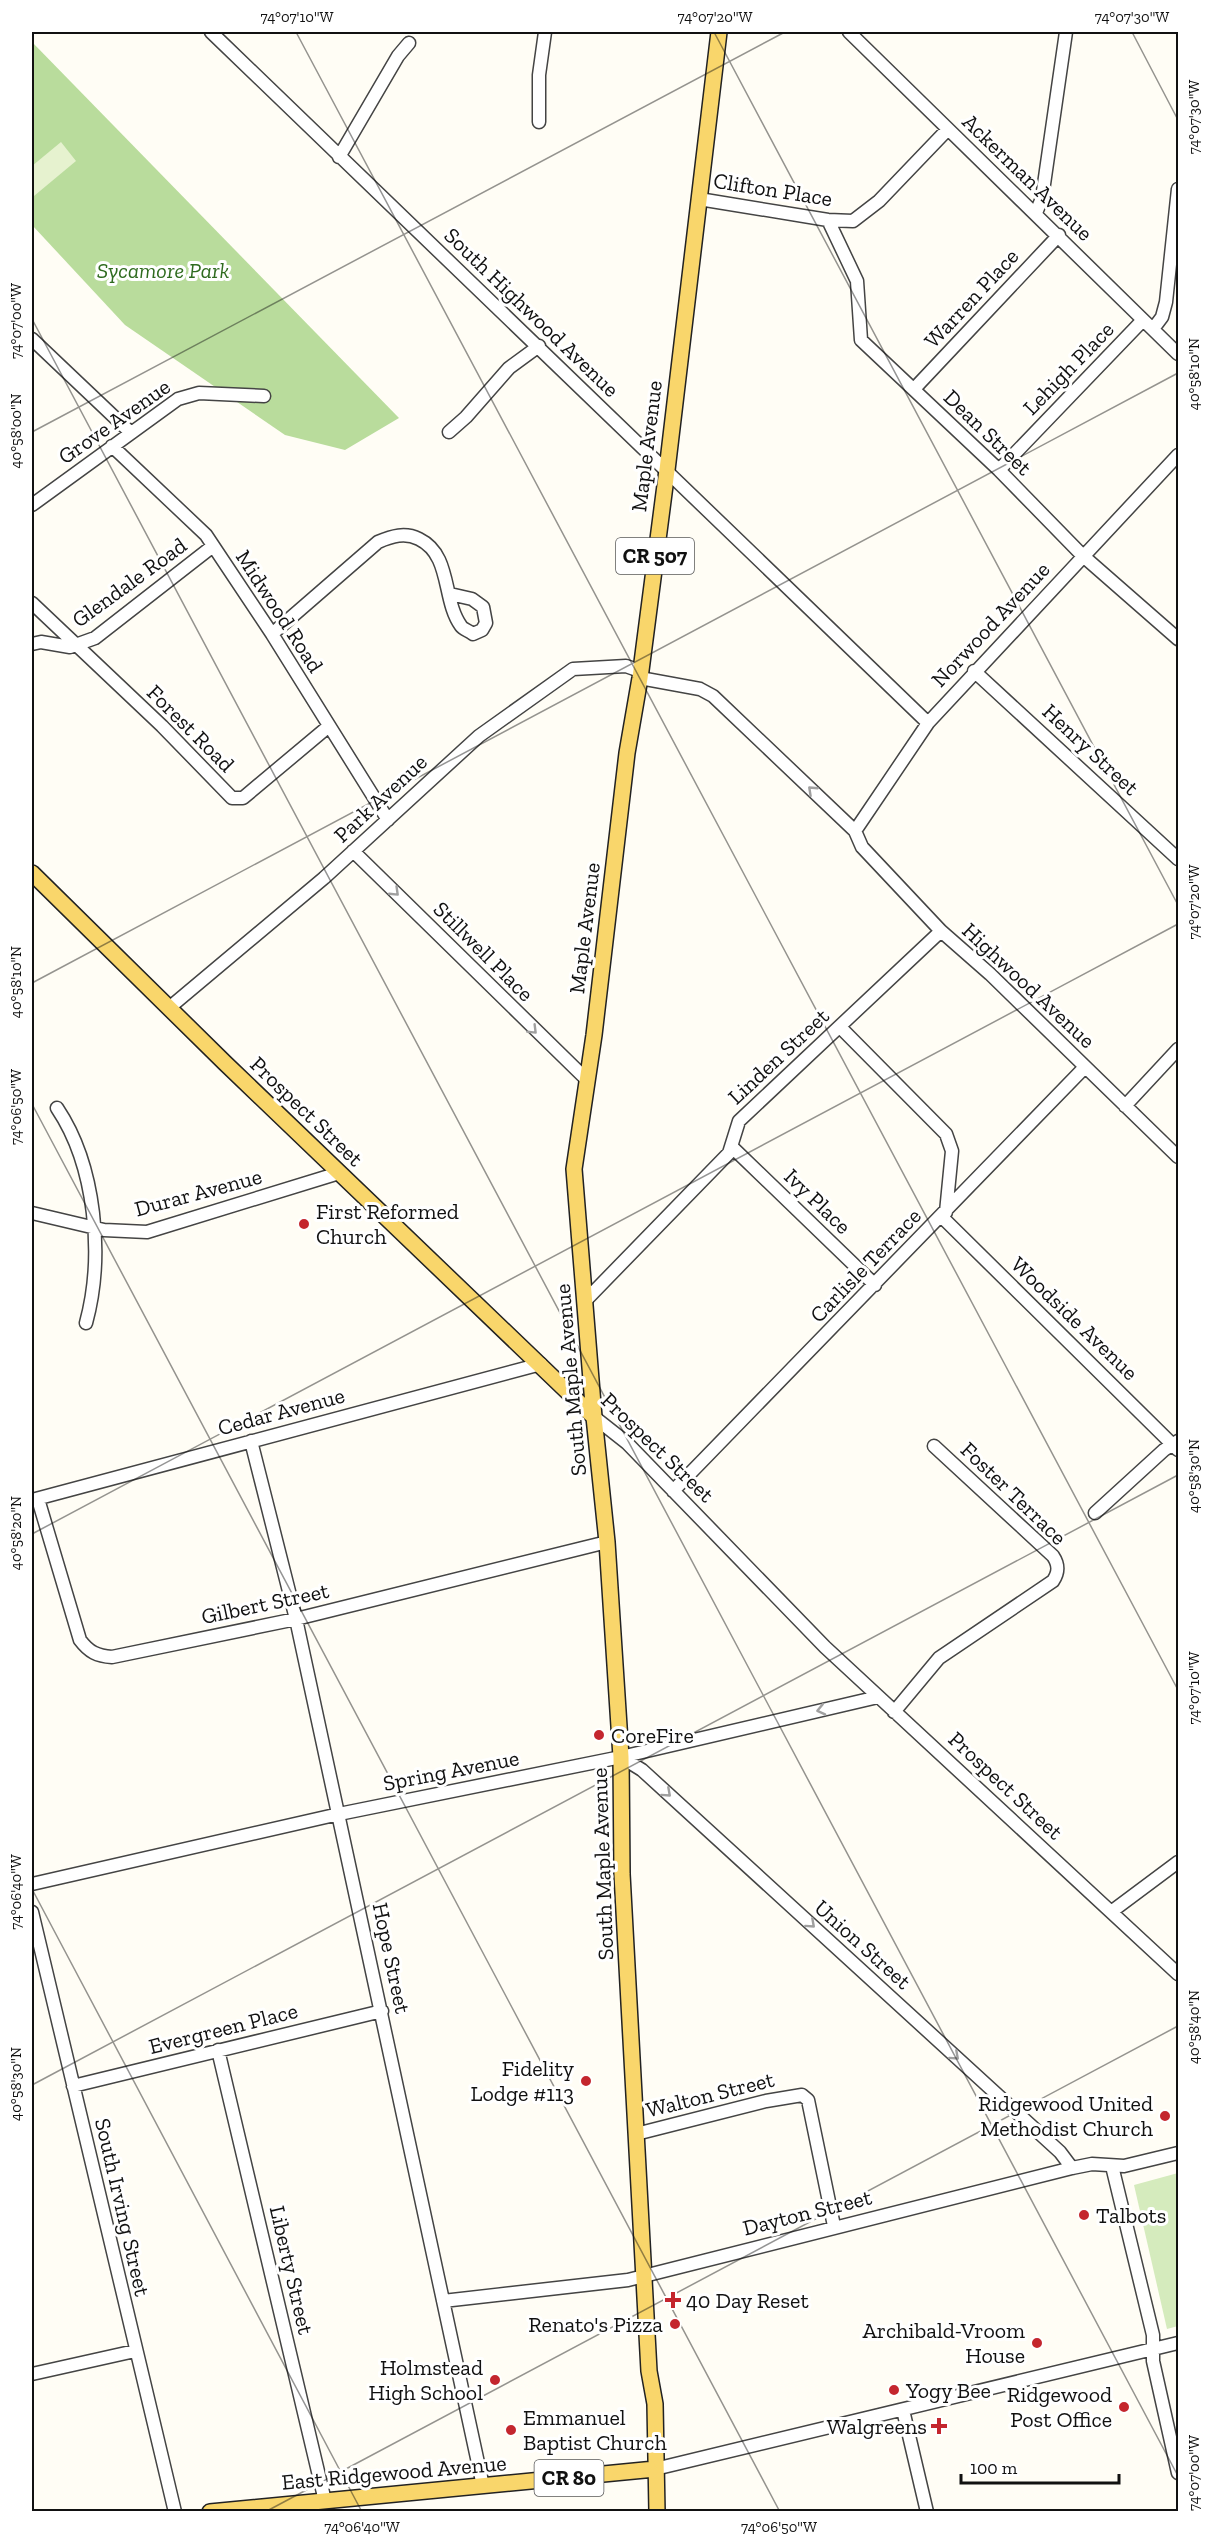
<svg xmlns="http://www.w3.org/2000/svg" width="1210" height="2543" font-family="'Zilla Slab',serif">
<rect width="100%" height="100%" fill="#fffdf5"/>
<path fill="#d5ebbd" d="M 1178,2173 L 1178,2326 L 1167,2329 L 1134,2185 Z"/>
<path fill="#b9dc9c" d="M 32,42 L 399,418 L 345,450 L 285,435 L 125,325 L 32,225 Z"/>
<path fill="#e6f2cf" d="M 61,142 L 76,161 L 34,196 L 32,166 Z"/>
<g fill="none" stroke-linecap="round" stroke-linejoin="round">
<defs>
<path id="minor" d="M 211,32 L 928,723
M 849,32 L 1178,354
M 539,122 L 539,75 L 545,32
M 339,157 L 398,56 L 409,43
M 699,199 L 828,220 L 853,221 L 879,201 L 948,129
M 1036,213 L 1042,198 L 1066,32
M 828,220 L 857,281 L 861,340 L 999,470 L 1082,555 L 1178,639
M 1153,329 L 1162,317 L 1166,302 L 1178,189
M 32,339 L 130,432
M 914,389 L 1059,235
M 449,432 L 466,417 L 509,368 L 539,346
M 112,446 L 206,535 L 272,634 L 388,820
M 1178,455 L 928,723 L 855,831 L 862,847 L 941,931 L 990,974 L 1178,1157
M 999,470 L 1143,320
M 32,505 L 178,399 L 199,393 L 264,396
M 32,603 L 162,726 L 232,798 L 243,798 L 329,726
M 272,634 L 378,542 C 392,536 405,532 419,539 C 452,555 442,600 461,626 C 463,629 469,631 473,634 L 482,630 L 486,623 L 483,607 L 472,599 L 450,594
M 32,644 L 41,642 L 70,647 L 95,638 L 213,546
M 974,671 L 1178,859
M 640,678 L 700,689 L 713,696 L 855,831
M 353,851 L 586,1079
M 169,1008 L 324,878 L 479,736 L 573,669 L 626,666 L 640,671
M 840,1027 L 946,1134 L 952,1151 L 946,1212
M 1125,1106 L 1178,1049
M 57,1108 C 96,1166 104,1257 86,1323
M 732,1147 L 875,1285
M 32,1213 L 104,1230 L 147,1232 L 339,1173
M 942,1217 L 1178,1450
M 586,1300 L 729,1153 L 739,1121 L 941,931
M 594,1417 L 627,1443 L 825,1647 L 1178,1974
M 251,1441 L 296,1619 L 483,2486
M 673,1491 L 1085,1067
M 38,1499 L 80,1640 C 89,1652 97,1656 112,1657 L 296,1619 L 607,1542
M 32,1500 L 541,1364
M 1095,1513 L 1164,1450 L 1178,1441
M 894,1712 L 939,1658 L 1053,1581 C 1059,1572 1059,1565 1053,1556 L 934,1446
M 621,1757 L 642,1770 L 1060,2152 L 1072,2168
M 32,1884 L 339,1814 L 621,1757 L 878,1697
M 32,1912 L 175,2512
M 1111,1912 L 1178,1862
M 218,2050 L 325,2501
M 73,2086 L 382,2011
M 636,2134 L 766,2101 L 802,2095 L 808,2100 L 834,2226
M 1112,2166 L 1153,2335 L 1153,2361 L 1178,2473
M 443,2301 L 628,2280 L 1072,2168 L 1092,2164 L 1124,2166 L 1178,2153
M 32,2374 L 135,2351
M 903,2410 L 927,2512
M 655,2469 L 1178,2343"/>
<path id="major" d="M 32,873 L 225,1063 L 594,1417
M 210,2512 L 655,2469
M 657,2512 L 655,2404 L 649,2371 L 622,1874 L 621,1757 L 607,1542 L 594,1417 L 574,1169 L 594,1035 L 627,753 L 640,678 L 667,470 L 719,32"/>
</defs>
<use href="#minor" stroke="#444" stroke-width="15"/>
<use href="#major" stroke="#222" stroke-width="18"/>
<use href="#minor" stroke="#fff" stroke-width="12"/>
<use href="#major" stroke="#f9d66b" stroke-width="15"/>
</g>
<defs><path id="oneway-chevron" d="M-2-3.5L2.5 0L-2 3.5" fill="none" stroke-width="1.6" stroke-linecap="round" stroke-linejoin="round" transform="scale(1.5)"/></defs>
<g stroke="#a0a0a0">
<use href="#oneway-chevron" transform="translate(812 790) rotate(-137)"/>
<use href="#oneway-chevron" transform="translate(395 892) rotate(44)"/>
<use href="#oneway-chevron" transform="translate(533 1030) rotate(45)"/>
<use href="#oneway-chevron" transform="translate(821 1710) rotate(167)"/>
<use href="#oneway-chevron" transform="translate(667 1793) rotate(42)"/>
<use href="#oneway-chevron" transform="translate(811 1924) rotate(42)"/>
<use href="#oneway-chevron" transform="translate(955 2056) rotate(42)"/>
</g>
<path fill="none" stroke="#111" stroke-width="1.5" stroke-opacity="0.45" d="M 296,32 L 1178,1690M 714,32 L 1178,905M 1132,32 L 1178,120M 32,319 L 1178,2476M 32,432 L 785,32M 32,983 L 1178,373M 32,1104 L 780,2512M 32,1534 L 1178,924M 32,1889 L 362,2512M 32,2085 L 1178,1475M 265,2512 L 1178,2026"/>
<g fill="#c4262e" stroke="#fff" stroke-width="2">
<circle cx="304" cy="1224" r="6"/>
<circle cx="599" cy="1735" r="6"/>
<circle cx="586" cy="2081" r="6"/>
<circle cx="1165" cy="2116" r="6"/>
<circle cx="1084" cy="2215" r="6"/>
<path d="M670 2291h6v6h6v6h-6v6h-6v-6h-6v-6h6z"/>
<circle cx="675" cy="2324" r="6"/>
<circle cx="1037" cy="2343" r="6"/>
<circle cx="495" cy="2380" r="6"/>
<circle cx="894" cy="2390" r="6"/>
<circle cx="1124" cy="2407" r="6"/>
<path d="M936 2417h6v6h6v6h-6v6h-6v-6h-6v-6h6z"/>
<circle cx="511" cy="2430" r="6"/>
</g>
<g text-anchor="middle" stroke-width="6" stroke-linejoin="round" paint-order="stroke">
<g fill="#fff" stroke="#585858" stroke-width="1.5">
<rect x="616" y="538" width="78" height="36" rx="4.5"/>
<rect x="534.5" y="2460" width="69" height="36" rx="4.5"/>
</g>
<g font-size="21" font-weight="bold" fill="#111">
<text x="655" y="563">CR 507</text>
<text x="569" y="2485">CR 80</text>
</g>
<g font-size="22" fill="#111" stroke="#fff">
<text transform="translate(1028 177) rotate(44)" y="8">Ackerman Avenue</text>
<text transform="translate(773 189) rotate(9)" y="8">Clifton Place</text>
<text transform="translate(971 298) rotate(-47)" y="8">Warren Place</text>
<text transform="translate(532 312) rotate(44)" y="8">South Highwood Avenue</text>
<text transform="translate(1068 368) rotate(-46)" y="8">Lehigh Place</text>
<text transform="translate(114 421) rotate(-35)" y="8">Grove Avenue</text>
<text transform="translate(988 432) rotate(44)" y="8">Dean Street</text>
<text transform="translate(646 446) rotate(-83)" y="8">Maple Avenue</text>
<text transform="translate(129 582) rotate(-36)" y="8">Glendale Road</text>
<text transform="translate(280 611) rotate(57)" y="8">Midwood Road</text>
<text transform="translate(990 624) rotate(-47)" y="8">Norwood Avenue</text>
<text transform="translate(191 728) rotate(45)" y="8">Forest Road</text>
<text transform="translate(1091 749) rotate(43)" y="8">Henry Street</text>
<text transform="translate(380 798) rotate(-43)" y="8">Park Avenue</text>
<text transform="translate(584 928) rotate(-83)" y="8">Maple Avenue</text>
<text transform="translate(484 951) rotate(45)" y="8">Stillwell Place</text>
<text transform="translate(1029 985) rotate(43)" y="8">Highwood Avenue</text>
<text transform="translate(778 1056) rotate(-43)" y="8">Linden Street</text>
<text transform="translate(307 1111) rotate(44)" y="8">Prospect Street</text>
<text transform="translate(198 1192) rotate(-15)" y="8">Durar Avenue</text>
<text transform="translate(818 1201) rotate(44)" y="8">Ivy Place</text>
<text transform="translate(865 1265) rotate(-46)" y="8">Carlisle Terrace</text>
<text transform="translate(1075 1318) rotate(44)" y="8">Woodside Avenue</text>
<text transform="translate(570 1380) rotate(-95)" y="8">South Maple Avenue</text>
<text transform="translate(281 1411) rotate(-15)" y="8">Cedar Avenue</text>
<text transform="translate(658 1447) rotate(44)" y="8">Prospect Street</text>
<text transform="translate(1014 1493) rotate(44)" y="8">Foster Terrace</text>
<text transform="translate(265 1603) rotate(-12)" y="8">Gilbert Street</text>
<text transform="translate(451 1770) rotate(-11)" y="8">Spring Avenue</text>
<text transform="translate(1006 1785) rotate(43)" y="8">Prospect Street</text>
<text transform="translate(602 1864) rotate(-92)" y="8">South Maple Avenue</text>
<text transform="translate(863 1944) rotate(42)" y="8">Union Street</text>
<text transform="translate(392 1958) rotate(78)" y="8">Hope Street</text>
<text transform="translate(223 2028) rotate(-14)" y="8">Evergreen Place</text>
<text transform="translate(710 2094) rotate(-14)" y="8">Walton Street</text>
<text transform="translate(123 2207) rotate(77)" y="8">South Irving Street</text>
<text transform="translate(807 2212) rotate(-14)" y="8">Dayton Street</text>
<text transform="translate(292 2270) rotate(77)" y="8">Liberty Street</text>
<text transform="translate(394 2472) rotate(-5)" y="8">East Ridgewood Avenue</text>
</g>
<g font-size="22" font-style="italic" fill="#2f6b1f" stroke="#fff">
<text x="163" y="278">Sycamore Park</text>
</g>
<g font-size="22" fill="#111" stroke="#fff" text-anchor="end">
<text x="316" y="1219" text-anchor="start">First Reformed<tspan x="316" dy="25">Church</tspan></text>
<text x="611" y="1743" text-anchor="start">CoreFire</text>
<text x="574" y="2076">Fidelity<tspan x="574" dy="25">Lodge #113</tspan></text>
<text x="1153" y="2111">Ridgewood United<tspan x="1153" dy="25">Methodist Church</tspan></text>
<text x="1096" y="2223" text-anchor="start">Talbots</text>
<text x="686" y="2308" text-anchor="start">40 Day Reset</text>
<text x="663" y="2332">Renato's Pizza</text>
<text x="1025" y="2338">Archibald-Vroom<tspan x="1025" dy="25">House</tspan></text>
<text x="483" y="2375">Holmstead<tspan x="483" dy="25">High School</tspan></text>
<text x="906" y="2398" text-anchor="start">Yogy Bee</text>
<text x="1112" y="2402">Ridgewood<tspan x="1112" dy="25">Post Office</tspan></text>
<text x="523" y="2425" text-anchor="start">Emmanuel<tspan x="523" dy="25">Baptist Church</tspan></text>
<text x="927" y="2434">Walgreens</text>
</g>
</g>
<rect width="1210" height="2543" fill="none" stroke="#ffffff" stroke-width="66"/>
<path d="M961 2474v9h158v-9" fill="none" stroke="#111111" stroke-width="3"/>
<text x="970" y="2474" font-size="18" fill="#111111" stroke="#ffffff" stroke-width="4.5" paint-order="stroke">100 m</text>
<rect x="33" y="33" width="1144" height="2477" fill="none" stroke="#111" stroke-width="2"/>
<g font-size="15" text-anchor="middle" fill="#111">
<text x="297" y="22">74°07'10"W</text>
<text x="715" y="22">74°07'20"W</text>
<text x="1132" y="22">74°07'30"W</text>
<text transform="translate(1194 117) rotate(-90)" y="5">74°07'30"W</text>
<text transform="translate(16 321) rotate(-90)" y="5">74°07'00"W</text>
<text transform="translate(1194 374) rotate(-90)" y="5">40°58'10"N</text>
<text transform="translate(16 431) rotate(-90)" y="5">40°58'00"N</text>
<text transform="translate(1194 902) rotate(-90)" y="5">74°07'20"W</text>
<text transform="translate(16 982) rotate(-90)" y="5">40°58'10"N</text>
<text transform="translate(16 1107) rotate(-90)" y="5">74°06'50"W</text>
<text transform="translate(1194 1476) rotate(-90)" y="5">40°58'30"N</text>
<text transform="translate(16 1533) rotate(-90)" y="5">40°58'20"N</text>
<text transform="translate(1194 1688) rotate(-90)" y="5">74°07'10"W</text>
<text transform="translate(16 1892) rotate(-90)" y="5">74°06'40"W</text>
<text transform="translate(1194 2027) rotate(-90)" y="5">40°58'40"N</text>
<text transform="translate(16 2084) rotate(-90)" y="5">40°58'30"N</text>
<text transform="translate(1194 2473) rotate(-90)" y="5">74°07'00"W</text>
<text x="362" y="2532">74°06'40"W</text>
<text x="779" y="2532">74°06'50"W</text>
</g>
</svg>
